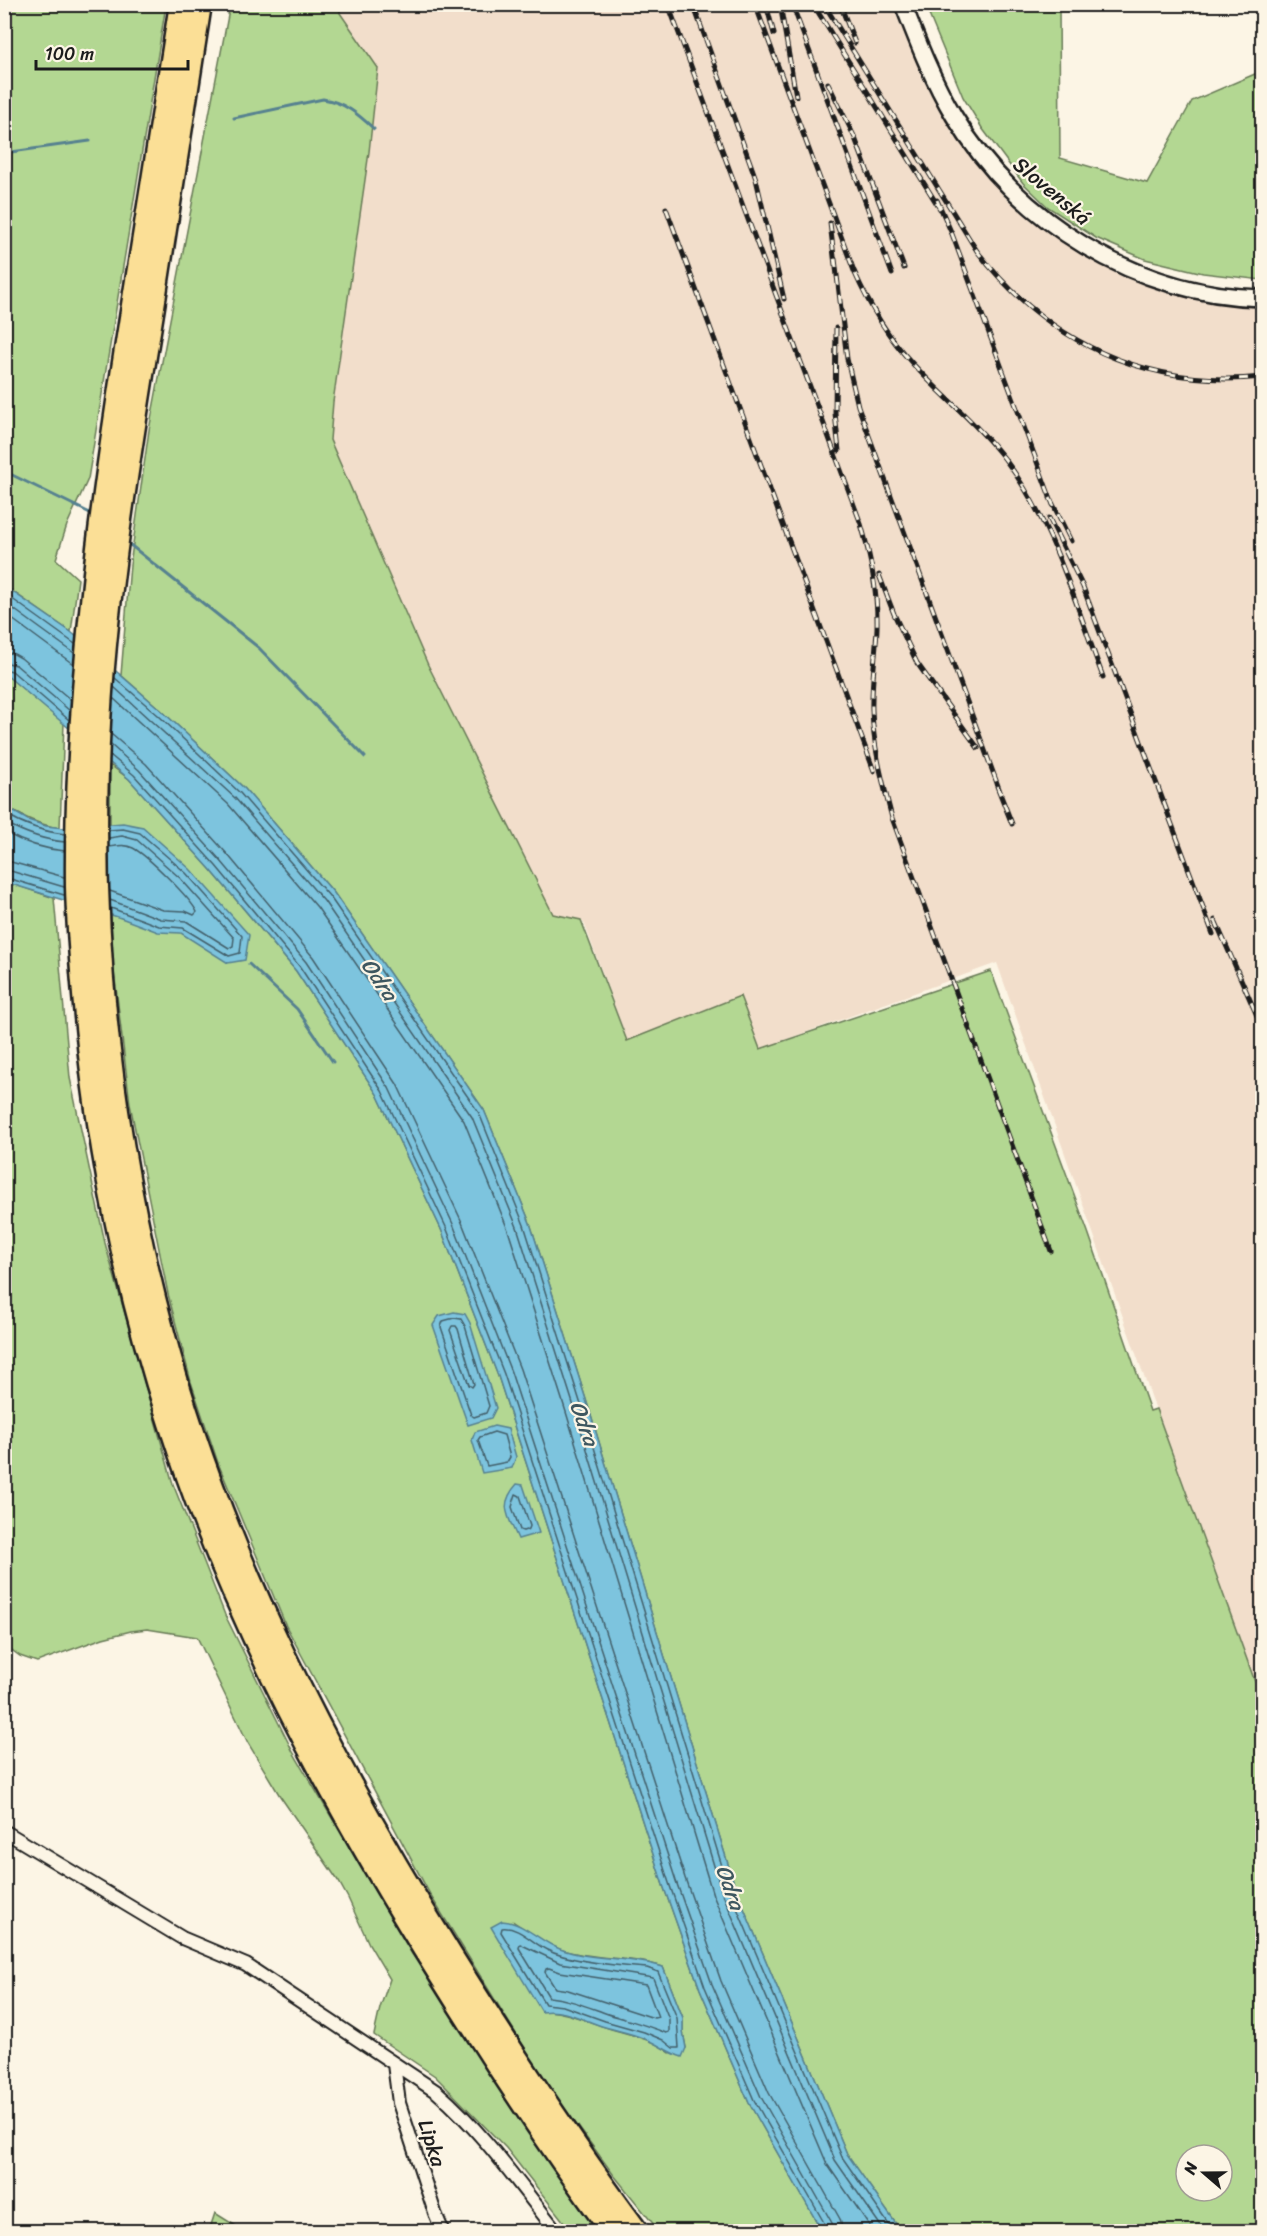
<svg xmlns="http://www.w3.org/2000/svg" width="1267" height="2236" font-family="Sriracha,sans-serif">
<rect width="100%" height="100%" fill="#fcf5e5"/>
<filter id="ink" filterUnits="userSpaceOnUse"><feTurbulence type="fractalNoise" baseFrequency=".0167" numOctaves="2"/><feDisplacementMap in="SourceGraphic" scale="12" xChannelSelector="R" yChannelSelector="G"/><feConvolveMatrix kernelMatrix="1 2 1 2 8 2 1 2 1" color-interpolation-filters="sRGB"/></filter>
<g filter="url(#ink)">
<path fill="#f2decb" d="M 340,5 L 892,5 L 923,78 L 953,134 L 1008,200 L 1043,228 L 1088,259 L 1137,280 L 1181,294 L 1232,305 L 1262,307 L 1262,1702 L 1197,1525 L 997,963 L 760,1049 L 740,996 L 627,1041 L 585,925 L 582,920 L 553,914 L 428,665 L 330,440 L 333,402 L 369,152 L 378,68 L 340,13 Z"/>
<path fill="#b3d792" stroke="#687a57" stroke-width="1.5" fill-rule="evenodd" d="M 4,5 L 166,5 L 88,479 L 67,525 L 56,559 L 78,579 L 71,632 L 5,586 Z
M 230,5 L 340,5 L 340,13 L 378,68 L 369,152 L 333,402 L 330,440 L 428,665 L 553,914 L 581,920 L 627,1041 L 740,996 L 760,1049 L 991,971 L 1088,1232 L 1150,1411 L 1156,1409 L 1262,1701 L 1262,2231 L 901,2231 L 847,2154 L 735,1887 L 588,1406 L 530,1223 L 484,1110 L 334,893 L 245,789 L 162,711 L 121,675 L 130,565 L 149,430 ZM 1186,2155 L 1222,2155 L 1222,2191 L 1186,2191 Z
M 925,5 L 1059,5 L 1060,158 L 1147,183 L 1192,101 L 1262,71 L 1262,280 L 1203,273 L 1145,259 L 1096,238 L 1048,207 L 1023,183 L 982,128 L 963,97 Z
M 5,674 L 64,723 L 60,828 C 39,825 23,817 5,806 Z
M 110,765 L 129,779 L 211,870 L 296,971 L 377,1094 L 441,1229 L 498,1376 L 663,1885 L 700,1989 L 749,2103 L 822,2231 L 659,2231 L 613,2174 L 549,2087 L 432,1898 L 286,1626 L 218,1463 L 191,1382 L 168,1294 L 130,1104 L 113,963 L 110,892 ZM 514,1922 C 529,1932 545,1944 562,1950 C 594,1960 631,1956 663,1967 L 683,2018 L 683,2032 L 686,2048 L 670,2053 C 649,2037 626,2034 602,2026 C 584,2020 567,2012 548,2011 Z
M 4,881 L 54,898 L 70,1078 L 105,1243 L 173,1484 L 225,1615 L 293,1752 L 412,1954 L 580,2208 L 597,2231 L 571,2231 L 506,2148 L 435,2076 L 374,2035 L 380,2008 L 390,1979 L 369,1944 L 348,1898 L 339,1882 L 280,1796 L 248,1743 L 197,1637 L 147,1629 L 131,1631 L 103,1638 L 37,1662 L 20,1656 L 5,1645 Z
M 215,2213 L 244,2231 L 209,2231 Z"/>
<path fill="#7dc4de" stroke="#568190" stroke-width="1.5" d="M 4,586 L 71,632 L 162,711 L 245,789 L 334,893 L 484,1110 L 530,1223 L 588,1406 L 735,1887 L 847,2154 L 901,2231 L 822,2231 L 749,2103 L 700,1989 L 663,1885 L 498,1376 L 441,1229 L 377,1094 L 296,971 L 211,870 L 129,779 L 5,674 Z
M 4,806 L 28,820 L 46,826 L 64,828 L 123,823 L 143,827 L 190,869 L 249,935 L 245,960 L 228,963 L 181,933 L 158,932 L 121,918 L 8,883 L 4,881 Z
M 454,1312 L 465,1314 L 470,1323 L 496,1408 L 491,1418 L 468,1425 L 433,1325 L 439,1316 Z
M 494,1426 L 508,1429 L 516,1457 L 512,1468 L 482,1473 L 472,1440 L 475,1432 Z
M 517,1484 L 523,1485 L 539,1533 L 518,1539 C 508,1516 498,1505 517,1484 Z
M 502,1921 C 524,1922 540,1942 560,1949 C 593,1961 630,1956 663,1967 L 683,2018 L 683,2032 L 686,2048 L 682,2057 C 669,2053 658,2044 645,2039 C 632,2033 618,2031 605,2027 C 584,2021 564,2008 542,2012 L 491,1927 Z"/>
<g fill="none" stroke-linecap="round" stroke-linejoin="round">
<path stroke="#435f6a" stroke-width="1.5" d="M 4,593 L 75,644
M 4,602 L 74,653
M 4,613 L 73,664
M 4,652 L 14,654 L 21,658 L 71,700
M 4,662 L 16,665 L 70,711
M 4,669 L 12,671 L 69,720
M 115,678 L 158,715 L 240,793 L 330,897 L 479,1113 L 524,1225 L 582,1408 L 729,1889 L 842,2157 L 894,2232
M 114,687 L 235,798 L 324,901 L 472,1117 L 517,1227 L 575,1410 L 722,1892 L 835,2160 L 885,2232
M 113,698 L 228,804 L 317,907 L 464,1121 L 508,1230 L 566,1412 L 713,1895 L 827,2164 L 874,2232
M 111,734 L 146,764 L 228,855 L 313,957 L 397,1084 L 461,1220 L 520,1369 L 685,1878 L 721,1981 L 769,2093 L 840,2219 L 843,2232
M 111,745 L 139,770 L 221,861 L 306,962 L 389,1088 L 453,1224 L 511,1372 L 676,1881 L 712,1984 L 761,2097 L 832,2223 L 834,2232
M 110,755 L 134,775 L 216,866 L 300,967 L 382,1091 L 446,1227 L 504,1374 L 669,1883 L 705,1987 L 754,2100 L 826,2226 L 826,2232
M 4,813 C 24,825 42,832 65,834
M 4,822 C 24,833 42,840 65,842
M 109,830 L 123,829 L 140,833 L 186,873 L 242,936 L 240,953 L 229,956 L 183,928 L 159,926 L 111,908
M 4,832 C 24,843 42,849 65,851
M 109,838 L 122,836 L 137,840 L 180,878 L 234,938 L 233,946 L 229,948 L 186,921 L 161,919 L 110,900
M 109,847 C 117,846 125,844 133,848 C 148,856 190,898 197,912 L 194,915 L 185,911 L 163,910 L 110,891
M 4,860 L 64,877
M 4,869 L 64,887
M 4,877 L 64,895
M 454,1318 L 461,1319 L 465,1326 L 489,1406 L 486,1413 L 474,1417 L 471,1415 L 441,1327 L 443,1321 Z
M 452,1326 L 456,1326 L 458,1329 L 474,1384 L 472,1387 L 469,1385 L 450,1330 Z
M 494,1432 L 504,1435 L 510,1457 L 507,1462 L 487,1466 L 478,1440 L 480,1437 Z
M 516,1494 L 520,1496 L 530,1526 L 529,1529 L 523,1531 L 520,1530 L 512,1507 Z
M 502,1928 C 519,1926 532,1943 547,1950 C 570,1962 620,1966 647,1968 L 658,1972 L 677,2018 L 679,2048 L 673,2048 L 663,2040 L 644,2032 L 605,2021 L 563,2006 L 545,2004 L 501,1932 Z
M 520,1944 L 560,1963 L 653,1978 L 669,2019 L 669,2032 L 666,2033 C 647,2025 628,2020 608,2014 C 588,2007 570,1999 549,1997 L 519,1948 Z
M 549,1968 L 560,1972 L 646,1985 L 658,2017 L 654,2018 L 568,1990 L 555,1988 L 545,1972 L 546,1969 Z"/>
<path stroke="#568190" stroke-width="3" d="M 234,118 L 323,99 C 344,102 358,114 374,129
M 4,153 L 90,141
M 4,471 L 90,513
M 129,544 L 259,648 L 365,757
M 249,964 L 297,1009 L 333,1062"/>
<defs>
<path id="minor" d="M 4,1831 L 182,1938 L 246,1965 L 437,2092 C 484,2133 518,2183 557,2232
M 394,2064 L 399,2103 L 435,2213 L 443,2232"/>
<path id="tertiary" d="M 903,4 C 918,43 933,81 954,116 C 1017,222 1138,296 1262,298"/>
<path id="motorway" d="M 181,4 C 167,90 154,176 140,262 C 106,469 75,677 77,887 C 78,931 82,974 86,1017 C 99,1155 127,1291 170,1423 C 232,1618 333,1803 441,1976 C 495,2063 552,2149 613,2232
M 200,4 C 182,122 164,239 145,356 C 123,493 101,630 97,769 C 91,959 114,1149 163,1333 C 222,1555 330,1762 451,1956 C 510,2050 570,2142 637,2232"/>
</defs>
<use href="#minor" stroke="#1c1c1c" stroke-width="16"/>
<use href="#tertiary" stroke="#1c1c1c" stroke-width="20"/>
<use href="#motorway" stroke="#1c1c1c" stroke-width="27"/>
<use href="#minor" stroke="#fcf5e5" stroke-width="12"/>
<use href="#tertiary" stroke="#fcf5e5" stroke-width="15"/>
<use href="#motorway" stroke="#fbdf96" stroke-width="22"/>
<defs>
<path id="rail" d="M 668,4 L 861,524 C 871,558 878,592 877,628 C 876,655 871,682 872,710 C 873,746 883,783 892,818 L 1051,1251
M 693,4 L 756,179 L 784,299
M 755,4 L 854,271 C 869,305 887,336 912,363 C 942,396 977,423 1004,458 C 1053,522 1075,603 1103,677
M 766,4 L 774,34
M 780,4 L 796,96
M 792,4 L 892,274
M 813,4 L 940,209
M 824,4 L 977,251 C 1048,343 1146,389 1262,377
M 840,4 L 855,43
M 828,83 L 855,138 L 904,268
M 937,200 L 952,234 L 1053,505
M 666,208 L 874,771
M 830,223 L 835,265
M 835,259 L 847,359 L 858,406 L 1001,794
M 836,328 L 835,413 L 839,451
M 1050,498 L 1071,541
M 1049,518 L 1083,587 L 1213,934
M 879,575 L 894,614 L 917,663 L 978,748
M 997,786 L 1012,824
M 1215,920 L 1262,1027"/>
</defs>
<use href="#rail" stroke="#1c1c1c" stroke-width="5"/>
<use href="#rail" stroke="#fcf5e5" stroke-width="3" stroke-dasharray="9" stroke-linecap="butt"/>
</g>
</g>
<g text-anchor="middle" stroke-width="4.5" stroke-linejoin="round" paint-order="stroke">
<g font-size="21" fill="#1c1c1c" stroke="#fcf5e5">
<text transform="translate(1052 191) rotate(40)" y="7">Slovenská</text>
<text transform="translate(432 2143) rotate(72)" y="7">Lipka</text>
</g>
<g font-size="22" font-style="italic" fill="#3e5760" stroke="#fcf5e5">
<text transform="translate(380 979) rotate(56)" y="8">Odra</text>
<text transform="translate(585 1423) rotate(70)" y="8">Odra</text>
<text transform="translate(731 1887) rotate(70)" y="8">Odra</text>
</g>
</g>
<rect width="1267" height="2236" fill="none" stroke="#fcf5e5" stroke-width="24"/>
<rect x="12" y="12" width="1243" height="2212" fill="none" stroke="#1c1c1c" stroke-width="2" filter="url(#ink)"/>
<g transform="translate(1204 2173) rotate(290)"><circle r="28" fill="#fcf5e5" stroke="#a29e95" stroke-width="1.5"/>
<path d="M0-4.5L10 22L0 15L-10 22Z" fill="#1c1c1c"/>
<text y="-9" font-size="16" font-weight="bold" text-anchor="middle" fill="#1c1c1c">N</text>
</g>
<path d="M36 60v9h152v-9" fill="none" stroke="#1c1c1c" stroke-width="3"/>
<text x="45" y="60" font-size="18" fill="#1c1c1c" stroke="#fcf5e5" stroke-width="4.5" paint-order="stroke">100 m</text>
</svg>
